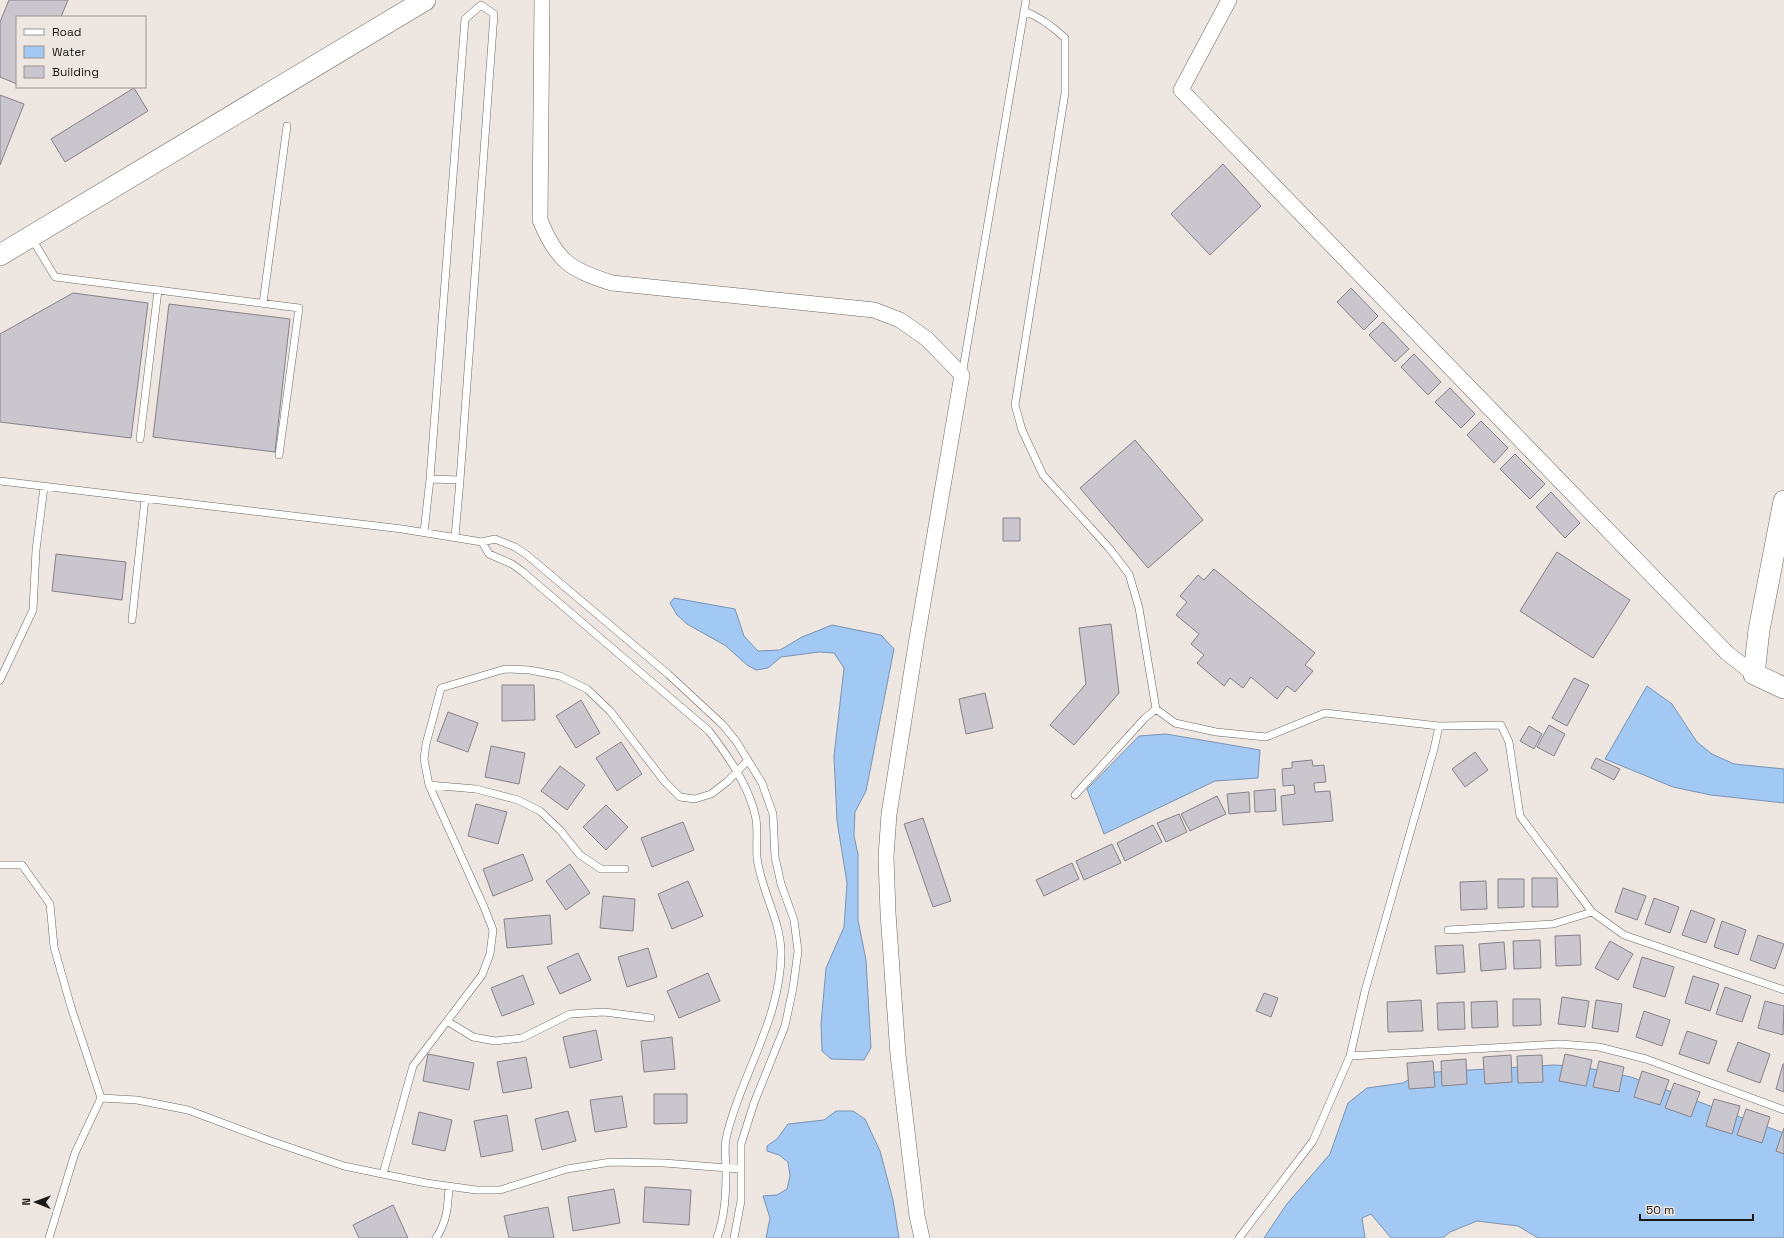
<svg xmlns="http://www.w3.org/2000/svg" width="1784" height="1238" font-family="'Space Grotesk',sans-serif">
<rect width="100%" height="100%" fill="#eee6e0"/>
<path fill="#a2c8f4" stroke="#7a94b2" d="M 674,598 L 735,609 L 744,636 L 758,651 L 780,650 L 802,637 L 832,625 L 881,635 L 894,649 L 866,791 L 855,812 L 854,836 L 858,854 L 858,920 L 866,960 L 871,1048 L 864,1060 L 831,1059 L 822,1051 L 821,1024 L 826,968 L 844,927 L 847,883 L 837,821 L 834,756 L 844,668 L 834,653 L 819,652 L 781,657 L 768,668 L 756,670 L 747,665 L 726,646 L 687,624 L 677,615 L 670,603 Z
M 1647,686 L 1672,704 L 1697,742 L 1712,754 L 1734,764 L 1784,769 L 1784,803 L 1711,795 L 1673,787 L 1605,759 Z
M 1166,734 L 1260,750 L 1258,778 L 1215,781 L 1104,834 L 1087,789 L 1139,736 Z
M 1553,1065 L 1578,1066 L 1631,1077 L 1784,1133 L 1784,1238 L 1538,1238 L 1518,1226 L 1477,1221 L 1450,1232 L 1443,1238 L 1391,1238 L 1371,1214 L 1362,1218 L 1365,1238 L 1264,1238 L 1286,1205 L 1330,1154 L 1348,1103 L 1367,1088 L 1403,1083 L 1420,1073 Z
M 836,1111 L 853,1111 L 865,1119 L 880,1151 L 893,1200 L 899,1238 L 766,1238 L 770,1218 L 763,1196 L 777,1195 L 787,1189 L 790,1176 L 788,1162 L 779,1155 L 767,1151 L 767,1146 L 777,1139 L 788,1124 L 824,1120 Z"/>
<path fill="#cac6cd" stroke="#868289" d="M 9,0 L 68,0 L 61,17 L 17,17 L 17,84 L 0,77 L 0,22 Z
M 134,88 L 148,111 L 65,162 L 51,139 Z
M 0,95 L 24,104 L 0,165 Z
M 1223,164 L 1261,206 L 1210,255 L 1171,214 Z
M 1351,288 L 1378,316 L 1364,330 L 1337,302 Z
M 73,293 L 148,303 L 131,438 L 0,422 L 0,334 Z
M 169,304 L 290,319 L 275,452 L 153,437 Z
M 1383,322 L 1409,349 L 1395,362 L 1369,335 Z
M 1414,354 L 1441,382 L 1428,395 L 1401,367 Z
M 1450,388 L 1475,414 L 1461,428 L 1435,402 Z
M 1481,421 L 1508,448 L 1494,463 L 1467,435 Z
M 1135,440 L 1203,520 L 1148,568 L 1080,488 Z
M 1515,454 L 1545,484 L 1530,499 L 1500,469 Z
M 1551,492 L 1580,523 L 1565,538 L 1536,507 Z
M 1003,518 L 1020,518 L 1020,541 L 1003,541 Z
M 1557,552 L 1630,600 L 1593,658 L 1520,611 Z
M 56,554 L 126,562 L 122,600 L 52,591 Z
M 1214,569 L 1315,653 L 1305,665 L 1313,671 L 1295,692 L 1287,686 L 1277,699 L 1251,677 L 1243,688 L 1230,678 L 1224,686 L 1197,663 L 1204,655 L 1191,644 L 1199,634 L 1176,615 L 1187,602 L 1180,596 L 1198,575 L 1204,580 Z
M 1111,624 L 1119,693 L 1074,745 L 1050,725 L 1086,684 L 1079,628 Z
M 1574,678 L 1589,685 L 1567,726 L 1552,718 Z
M 502,685 L 534,685 L 535,720 L 502,721 Z
M 985,693 L 993,728 L 966,734 L 959,699 Z
M 581,700 L 600,733 L 576,748 L 556,716 Z
M 448,712 L 478,723 L 468,752 L 437,741 Z
M 1549,725 L 1565,734 L 1554,756 L 1537,747 Z
M 1529,726 L 1542,734 L 1534,749 L 1520,741 Z
M 621,742 L 642,774 L 617,791 L 596,758 Z
M 491,746 L 525,753 L 519,784 L 485,777 Z
M 1475,752 L 1488,770 L 1465,787 L 1452,769 Z
M 1596,758 L 1620,769 L 1614,780 L 1591,768 Z
M 1312,760 L 1313,766 L 1324,765 L 1326,782 L 1314,783 L 1315,792 L 1330,791 L 1333,821 L 1283,825 L 1281,796 L 1295,794 L 1294,785 L 1283,786 L 1282,769 L 1292,768 L 1292,762 Z
M 560,766 L 585,785 L 567,810 L 541,791 Z
M 1275,789 L 1276,811 L 1255,812 L 1254,791 Z
M 1249,792 L 1250,812 L 1229,814 L 1227,794 Z
M 1217,796 L 1226,814 L 1190,831 L 1181,814 Z
M 476,804 L 507,812 L 498,844 L 468,836 Z
M 606,805 L 628,827 L 606,850 L 583,827 Z
M 1179,814 L 1187,832 L 1166,842 L 1157,823 Z
M 923,818 L 951,901 L 933,907 L 904,824 Z
M 683,822 L 694,850 L 652,867 L 641,838 Z
M 1153,825 L 1162,842 L 1125,861 L 1117,843 Z
M 1112,844 L 1121,863 L 1084,880 L 1076,861 Z
M 523,854 L 533,880 L 493,896 L 483,869 Z
M 1072,863 L 1079,879 L 1044,896 L 1036,880 Z
M 570,864 L 590,893 L 566,910 L 546,881 Z
M 1532,878 L 1557,878 L 1558,907 L 1532,907 Z
M 1498,879 L 1524,879 L 1524,907 L 1498,908 Z
M 688,881 L 703,916 L 672,929 L 658,894 Z
M 1486,881 L 1487,909 L 1461,910 L 1460,882 Z
M 1623,888 L 1646,896 L 1637,920 L 1615,912 Z
M 603,896 L 635,899 L 633,931 L 600,928 Z
M 1654,898 L 1679,907 L 1670,933 L 1645,924 Z
M 1691,910 L 1715,919 L 1706,943 L 1682,935 Z
M 550,915 L 552,944 L 507,948 L 504,919 Z
M 1722,921 L 1746,930 L 1738,955 L 1714,947 Z
M 1580,935 L 1581,965 L 1556,966 L 1555,936 Z
M 1758,935 L 1784,944 L 1775,969 L 1750,960 Z
M 1540,940 L 1541,968 L 1514,969 L 1513,941 Z
M 1610,941 L 1633,954 L 1618,980 L 1595,968 Z
M 1504,942 L 1506,969 L 1481,971 L 1479,944 Z
M 1463,945 L 1465,972 L 1437,974 L 1435,946 Z
M 648,948 L 657,977 L 627,987 L 618,957 Z
M 578,953 L 591,980 L 560,994 L 547,967 Z
M 1642,957 L 1674,967 L 1665,997 L 1633,987 Z
M 708,973 L 720,1001 L 679,1018 L 667,991 Z
M 523,975 L 534,1004 L 502,1016 L 491,988 Z
M 1693,976 L 1719,984 L 1710,1011 L 1685,1003 Z
M 1725,987 L 1751,996 L 1742,1022 L 1716,1014 Z
M 1264,993 L 1278,998 L 1271,1017 L 1256,1011 Z
M 1562,997 L 1589,1001 L 1585,1027 L 1558,1024 Z
M 1513,999 L 1540,999 L 1541,1025 L 1513,1026 Z
M 1421,1000 L 1423,1031 L 1388,1032 L 1387,1002 Z
M 1596,1000 L 1622,1004 L 1618,1032 L 1592,1028 Z
M 1497,1001 L 1498,1027 L 1472,1028 L 1471,1002 Z
M 1765,1001 L 1784,1006 L 1783,1035 L 1758,1028 Z
M 1464,1002 L 1465,1029 L 1438,1030 L 1437,1003 Z
M 1644,1011 L 1670,1020 L 1662,1046 L 1636,1037 Z
M 596,1030 L 602,1060 L 570,1068 L 563,1037 Z
M 1687,1031 L 1717,1041 L 1709,1064 L 1679,1054 Z
M 672,1037 L 675,1069 L 644,1072 L 641,1041 Z
M 1738,1042 L 1770,1054 L 1760,1083 L 1727,1071 Z
M 428,1054 L 474,1063 L 469,1090 L 423,1081 Z
M 1565,1054 L 1592,1060 L 1586,1086 L 1559,1081 Z
M 1511,1055 L 1512,1082 L 1485,1084 L 1483,1057 Z
M 1542,1055 L 1543,1082 L 1518,1083 L 1517,1056 Z
M 526,1057 L 532,1088 L 503,1093 L 497,1062 Z
M 1466,1059 L 1467,1084 L 1442,1086 L 1441,1061 Z
M 1433,1061 L 1435,1087 L 1409,1089 L 1407,1063 Z
M 1599,1061 L 1624,1067 L 1619,1092 L 1593,1087 Z
M 1783,1064 L 1784,1064 L 1784,1092 L 1776,1089 Z
M 1642,1071 L 1669,1080 L 1660,1105 L 1634,1097 Z
M 1674,1083 L 1700,1092 L 1691,1117 L 1665,1108 Z
M 654,1094 L 687,1094 L 687,1123 L 654,1124 Z
M 622,1096 L 627,1127 L 595,1132 L 590,1100 Z
M 1714,1099 L 1740,1106 L 1732,1134 L 1706,1126 Z
M 1746,1109 L 1770,1117 L 1762,1143 L 1737,1135 Z
M 568,1111 L 576,1141 L 542,1150 L 535,1119 Z
M 419,1112 L 452,1120 L 445,1151 L 412,1144 Z
M 507,1115 L 513,1151 L 481,1157 L 474,1121 Z
M 1784,1128 L 1784,1154 L 1776,1151 Z
M 645,1187 L 691,1190 L 689,1225 L 643,1222 Z
M 614,1189 L 620,1223 L 573,1231 L 568,1197 Z
M 393,1205 L 408,1238 L 359,1238 L 353,1225 Z
M 548,1207 L 554,1238 L 509,1238 L 504,1216 Z"/>
<g fill="none" stroke-linecap="round" stroke-linejoin="round">
<defs>
<path id="lane" d="M 1024,11 C 1040,17 1052,26 1065,38 L 1065,93 L 1015,405 L 1022,430 L 1043,475 L 1109,548 L 1129,574 L 1139,608 L 1156,709 L 1175,723 L 1216,732 L 1266,737 L 1325,713 L 1439,726 L 1501,725 L 1509,742 L 1520,816 L 1592,912 L 1624,935 L 1784,990
M 31,237 L 55,277 L 299,308 L 279,455
M 263,303 L 287,126
M 962,375 L 1026,0
M 140,439 L 158,290
M 430,479 L 460,480
M 0,481 L 402,529 L 482,542 L 495,539 L 515,547 L 527,555 L 668,674 L 723,725 L 736,741 L 762,783 L 773,814 L 775,857 L 781,884 L 794,920 L 798,951 L 793,988 L 785,1026 L 754,1103 L 741,1144 L 741,1201 L 734,1238
M 424,532 L 430,479 L 465,19 L 481,5 L 494,14 L 460,480 L 455,537
M 482,542 L 489,554 L 512,564 L 523,572 L 709,731 C 728,756 750,787 756,819 C 758,831 756,845 757,858 C 761,890 780,919 781,951 C 782,1018 740,1076 726,1139 C 724,1149 726,1160 726,1170 C 726,1193 725,1216 717,1238
M 132,620 L 145,499
M 0,680 L 33,610 L 36,550 L 44,487
M 429,785 L 476,789 L 518,800 L 540,811 L 560,830 L 580,855 L 601,869 L 625,869
M 1075,795 L 1145,718 L 1156,709
M 0,865 L 22,865 L 50,904 L 54,947 L 71,1007 L 101,1098 L 75,1153 L 49,1238
M 1448,930 L 1553,924 L 1592,912
M 447,1021 L 473,1037 L 495,1041 L 522,1038 L 570,1014 L 604,1012 L 651,1018
M 1350,1056 L 1560,1044 L 1599,1047 L 1646,1059 L 1784,1110
M 101,1098 L 137,1100 L 188,1110 L 268,1140 L 344,1166 L 426,1183 L 476,1190 L 500,1190 L 567,1169 L 611,1162 L 664,1163 L 740,1169
M 383,1174 L 413,1066 L 482,975 L 490,954 L 493,930 L 484,907 L 429,785 L 424,759 L 426,744 L 441,688 L 505,669 L 530,670 L 560,676 L 587,689 L 610,711 L 665,782 L 680,797 L 695,799 L 711,794 L 728,781 L 748,760
M 436,1238 C 447,1222 448,1206 449,1187
M 1239,1238 L 1313,1141 L 1350,1056 L 1365,991 L 1434,749 L 1439,726"/>
<path id="street" d="M 542,0 L 540,220 C 557,262 571,270 612,283 L 874,310 L 900,320 L 927,339 L 962,375 L 916,644 L 889,814 L 886,857 L 888,913 L 898,1055 L 917,1216 L 922,1238
M 1229,0 L 1181,90 L 1727,653 L 1754,674"/>
<path id="secondary" d="M 0,255 L 425,0
M 1784,501 L 1759,630 L 1754,674 L 1784,688"/>
</defs>
<use href="#lane" stroke="#6c6560" stroke-width="8"/>
<use href="#street" stroke="#6c6560" stroke-width="16"/>
<use href="#secondary" stroke="#6c6560" stroke-width="22"/>
<use href="#lane" stroke="#fff" stroke-width="7"/>
<use href="#street" stroke="#fff" stroke-width="15"/>
<use href="#secondary" stroke="#fff" stroke-width="21"/>
</g>
<rect x="16" y="16" width="130" height="72" fill="#eee6e0" stroke="#9a9490"/>
<rect x="24" y="29" width="20" height="6" fill="#ffffff" stroke="#9a9490"/>
<text x="52" y="36" font-size="12" fill="#1c1a18">Road</text>
<rect x="24" y="46" width="20" height="12" fill="#a2c8f4" stroke="#9a9490"/>
<text x="52" y="56" font-size="12" fill="#1c1a18">Water</text>
<rect x="24" y="66" width="20" height="12" fill="#cac6cd" stroke="#9a9490"/>
<text x="52" y="76" font-size="12" fill="#1c1a18">Building</text>
<g transform="translate(36 1202) rotate(271)" stroke="#eee6e0" stroke-width="3" paint-order="stroke">
<path d="M0-3L7 15L0 10L-7 15Z" fill="#1c1a18"/>
<text y="-6" font-size="11" font-weight="bold" text-anchor="middle" fill="#1c1a18">N</text>
</g>
<path d="M1640 1214v6h113v-6" fill="none" stroke="#1c1a18" stroke-width="2"/>
<text x="1646" y="1214" font-size="12" fill="#1c1a18" stroke="#eee6e0" stroke-width="3" paint-order="stroke">50 m</text>
</svg>
